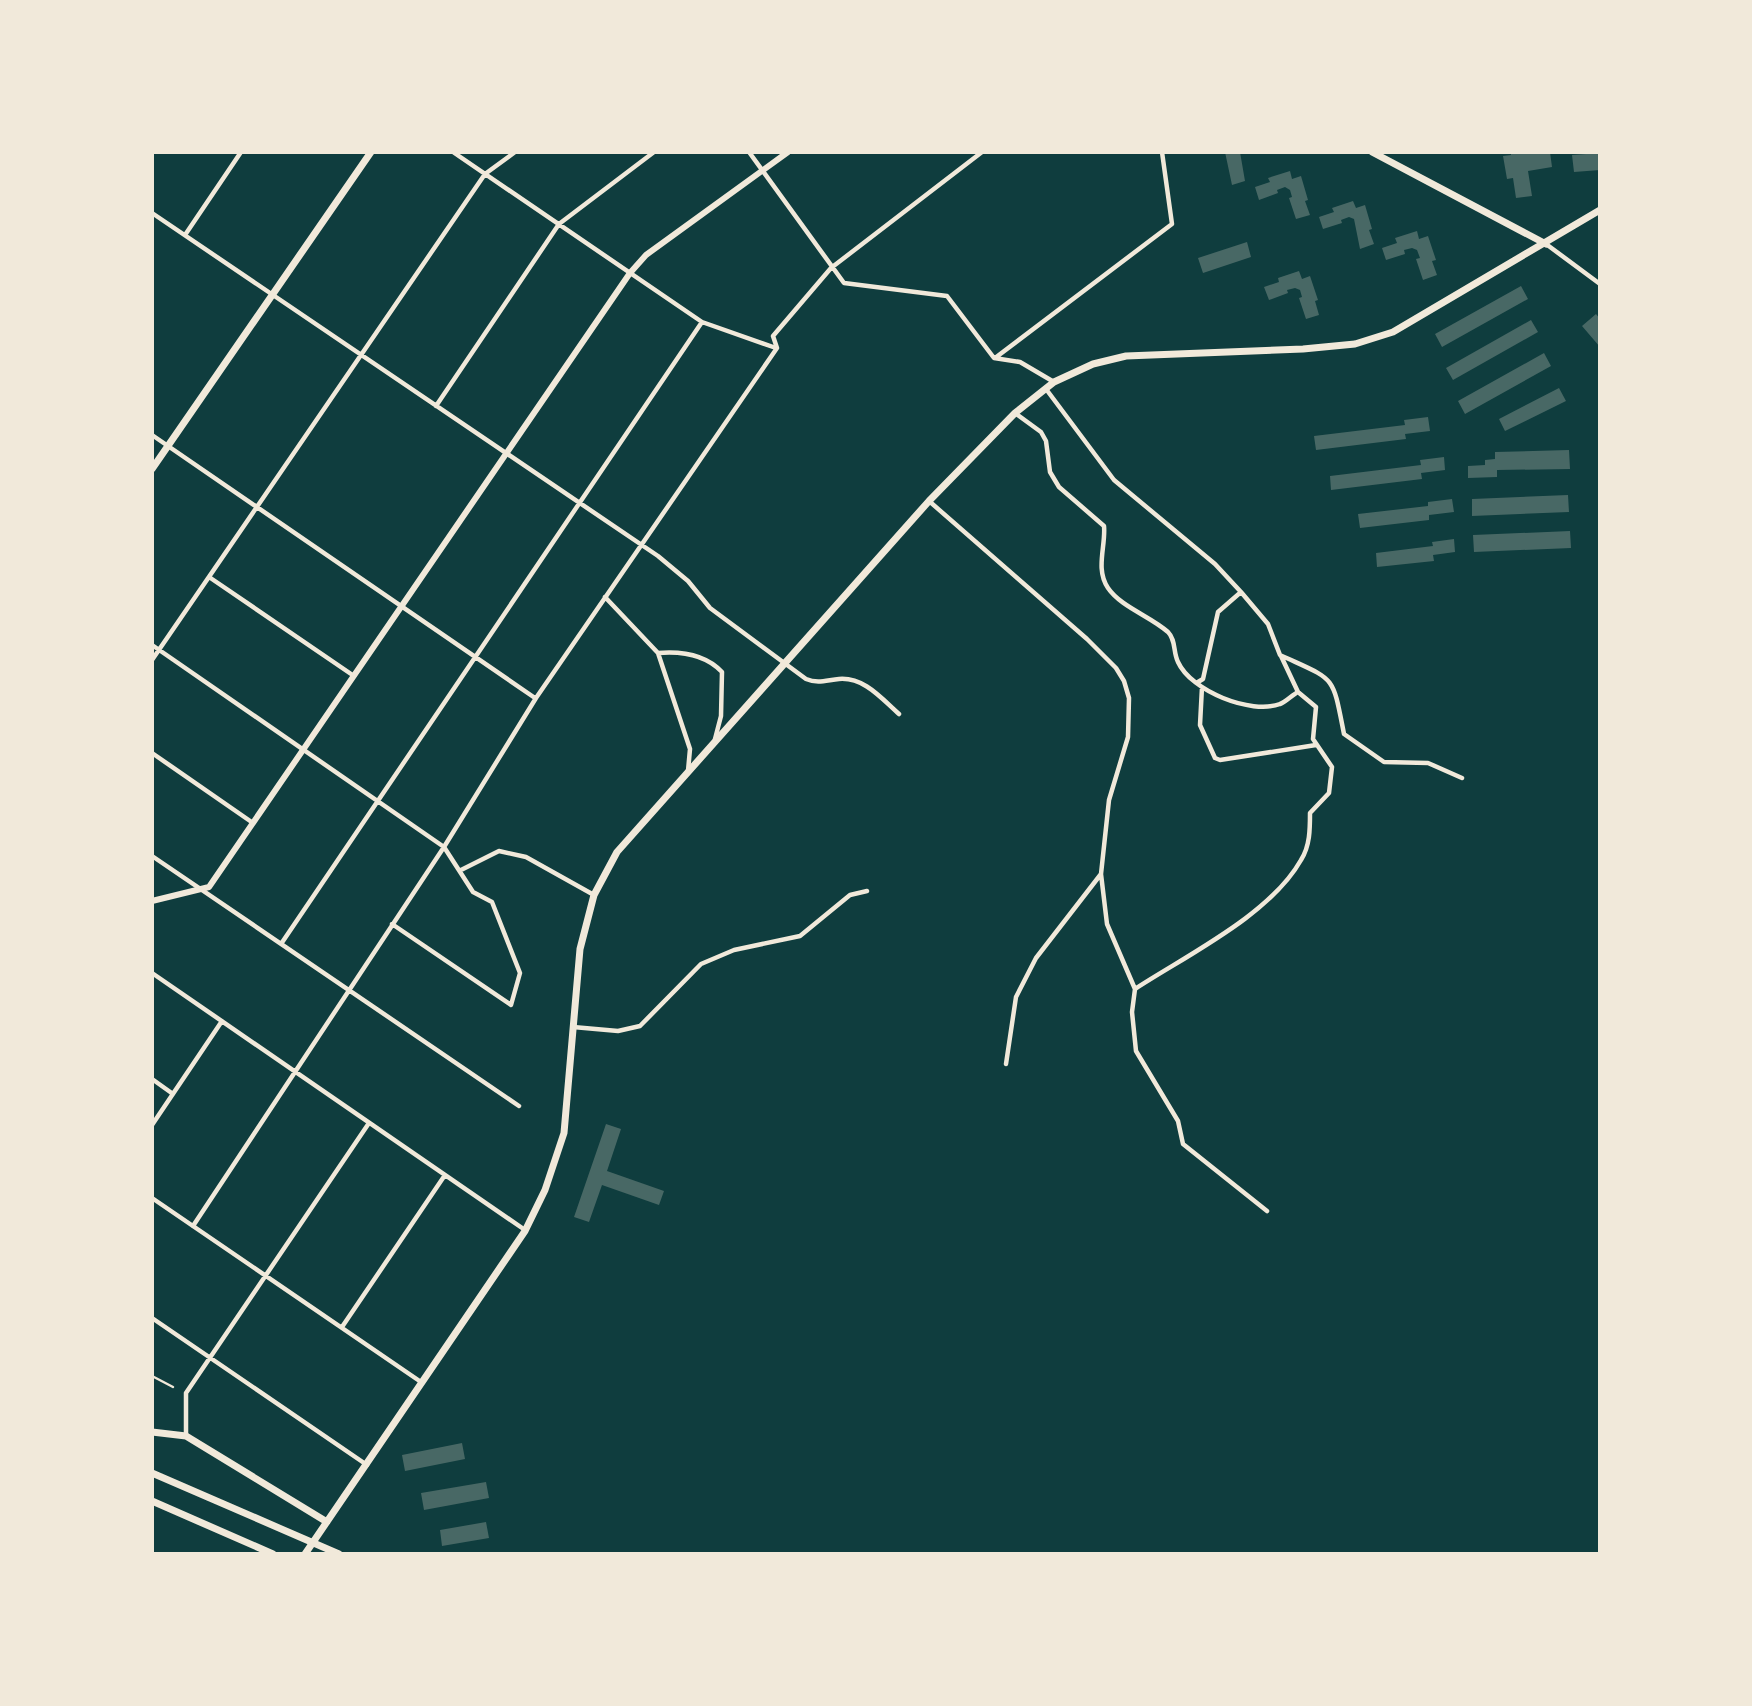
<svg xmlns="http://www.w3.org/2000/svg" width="1752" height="1706" font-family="Barlow,sans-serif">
<rect width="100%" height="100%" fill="#0f3d3e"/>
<path fill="#486865" d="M 1225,152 L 1240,152 L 1245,181 L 1232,185 Z
M 1511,152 L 1550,152 L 1552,167 L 1528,171 L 1532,196 L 1516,198 L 1513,178 L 1507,179 L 1503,156 L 1511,155 Z
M 1600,153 L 1600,170 L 1574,172 L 1572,155 Z
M 1290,171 L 1292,179 L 1301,176 L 1308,200 L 1305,201 L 1310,215 L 1296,219 L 1289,198 L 1292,197 L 1290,190 L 1285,187 L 1277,190 L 1278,193 L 1259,200 L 1255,187 L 1270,182 L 1268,178 Z
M 1353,201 L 1356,208 L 1365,205 L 1372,229 L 1369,230 L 1374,244 L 1360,249 L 1354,219 L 1349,217 L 1341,220 L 1342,223 L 1323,229 L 1319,217 L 1334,212 L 1332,208 Z
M 1417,231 L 1419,239 L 1428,236 L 1436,260 L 1432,261 L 1437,275 L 1423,280 L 1416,259 L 1420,258 L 1417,250 L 1412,248 L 1404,250 L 1405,254 L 1386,260 L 1382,248 L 1397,243 L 1395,238 Z
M 1247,242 L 1251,257 L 1203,273 L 1198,258 Z
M 1299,271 L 1302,279 L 1310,276 L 1318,300 L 1315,301 L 1319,315 L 1306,319 L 1299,298 L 1302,297 L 1300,290 L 1295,288 L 1287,290 L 1288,293 L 1269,300 L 1264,287 L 1279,282 L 1278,278 Z
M 1521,286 L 1528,299 L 1442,347 L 1435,334 Z
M 1596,314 L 1600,319 L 1600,347 L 1582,326 Z
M 1531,320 L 1538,332 L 1453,380 L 1446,368 Z
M 1544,353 L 1551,366 L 1465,414 L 1458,401 Z
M 1559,388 L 1566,401 L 1505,431 L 1499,419 Z
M 1428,417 L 1430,431 L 1405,434 L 1406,439 L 1316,450 L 1314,436 L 1405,425 L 1404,420 Z
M 1569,450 L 1570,469 L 1497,470 L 1497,477 L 1468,478 L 1468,466 L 1485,465 L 1485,460 L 1495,459 L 1495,452 Z
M 1444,457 L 1445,470 L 1421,473 L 1422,479 L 1331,490 L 1330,476 L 1421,465 L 1420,460 Z
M 1568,495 L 1569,512 L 1472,516 L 1472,499 Z
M 1452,499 L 1454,512 L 1429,515 L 1429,520 L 1360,528 L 1358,514 L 1428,506 L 1428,502 Z
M 1570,531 L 1571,548 L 1474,552 L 1473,535 Z
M 1454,539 L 1455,552 L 1433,555 L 1434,561 L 1377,567 L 1376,553 L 1433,546 L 1432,542 Z
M 606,1124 L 621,1129 L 607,1171 L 664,1191 L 659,1205 L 602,1185 L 589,1222 L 574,1217 Z
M 462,1443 L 465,1459 L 405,1471 L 402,1455 Z
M 486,1482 L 489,1498 L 424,1510 L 421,1493 Z
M 486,1522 L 489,1538 L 442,1546 L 440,1530 Z"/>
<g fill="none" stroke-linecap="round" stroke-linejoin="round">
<path stroke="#f1e9da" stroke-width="2.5" d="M 152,1376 L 173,1387"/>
<path stroke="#f1e9da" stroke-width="4.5" d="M 453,152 L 702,322 L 776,348
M 749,152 L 844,283 L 947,296 L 994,358 L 1020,362 L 1054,382
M 152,213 L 658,556 L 688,581 L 710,608 L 806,679 C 818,684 827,680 839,679 C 864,677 881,698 899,714
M 185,235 L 241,152
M 1546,244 L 1600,284
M 995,358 L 1172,224 L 1162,152
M 1046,389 L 1114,480 L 1215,564 L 1241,592 L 1268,624 L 1280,655 C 1336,681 1332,673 1344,734 L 1384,762 L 1428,763 L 1462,778
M 436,406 L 559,224 L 654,152
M 1015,413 L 1041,432 L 1046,441 L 1050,472 L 1059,487 L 1104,526 C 1106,546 1095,569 1108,588 C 1121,607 1150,616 1168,632 C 1176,640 1173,652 1178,662 C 1191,691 1251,715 1280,704 C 1286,702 1292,695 1298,692
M 152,435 L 535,698
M 929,501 L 1087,639 L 1116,668 L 1124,681 L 1129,698 L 1128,737 L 1109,800 L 1101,874 L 1107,924 L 1135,989 L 1132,1012 L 1136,1051 L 1178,1121 L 1183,1144 L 1267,1211
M 209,577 L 354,676
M 605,597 L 658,653 L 690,749 L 688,771
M 152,645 L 444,847 L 473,892 L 492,902 L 520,973 L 511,1005 L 392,924
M 658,653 C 682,651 705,654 722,672 L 721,716 L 715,739
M 152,660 L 485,174 L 515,152
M 1198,682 L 1203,679 L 1218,612 L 1241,592
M 1202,687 L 1200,725 L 1215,758 L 1220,760 L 1316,745
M 152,753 L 253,823
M 152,856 L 519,1106
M 461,870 L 499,851 L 526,857 L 594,895
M 281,944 L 702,322
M 152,973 L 525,1230
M 1135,989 C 1187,955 1270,915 1301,860 C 1310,846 1310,829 1310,813 L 1329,793 L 1332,767 L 1313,739 L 1316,707 L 1298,692 L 1281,656
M 573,1027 L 618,1031 L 640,1026 L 701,964 L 734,950 L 800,936 L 850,895 L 867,891
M 1006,1064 L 1016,997 L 1036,958 L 1101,874
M 152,1079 L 173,1094
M 152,1125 L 222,1021
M 152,1198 L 421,1382
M 193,1226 L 444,847 L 536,698 L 777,348 L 773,336 L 831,268 L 982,152
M 152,1318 L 367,1465
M 342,1327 L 445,1175
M 186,1435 L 186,1393 L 369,1123"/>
<path stroke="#f1e9da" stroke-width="6" d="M 152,901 L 209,887 L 630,273 L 646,255 L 788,152"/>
<path stroke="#f1e9da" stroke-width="7" d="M 1372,152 L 1546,244
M 152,469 L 371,152
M 152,1432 L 186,1436 L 327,1522
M 305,1554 L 525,1231 L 545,1190 L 564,1133 L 580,949 L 594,895 L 617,852 L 929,501 L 1015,413 L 1054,382 L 1093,364 L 1126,356 L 1303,349 L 1355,344 L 1393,332 L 1600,210"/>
<path stroke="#f1e9da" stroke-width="7" d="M 152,1473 L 339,1554
M 152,1501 L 273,1554"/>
</g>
<rect width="1752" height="1706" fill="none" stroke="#f1e9da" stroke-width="308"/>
</svg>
